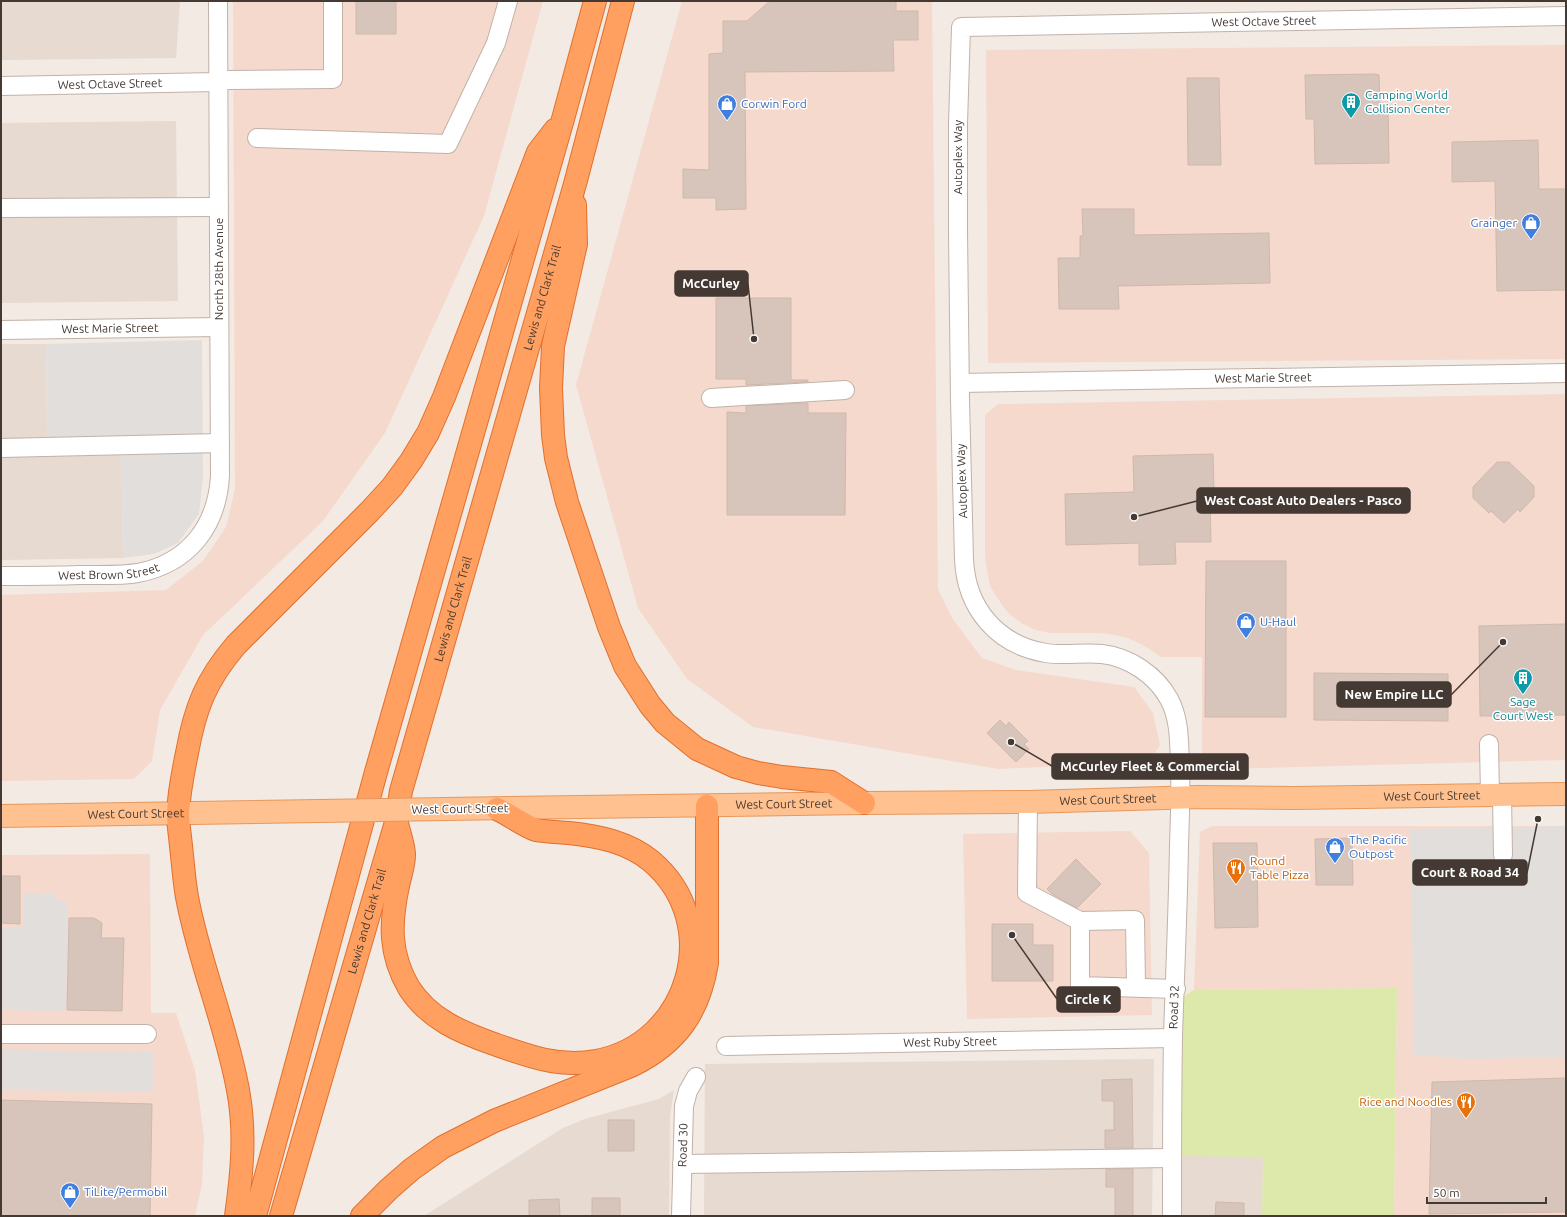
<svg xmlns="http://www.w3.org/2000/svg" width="1567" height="1217" font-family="Ubuntu,sans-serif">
<rect width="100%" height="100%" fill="#f2eae3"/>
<path fill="#e6dad1" d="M 1,1 L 180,1 L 176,58 L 1,60 Z
M 176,121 L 178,301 L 1,303 L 1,123 Z
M 1,344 L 46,344 L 47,442 L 121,439 L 123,558 L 1,560 Z
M 1154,1059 L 1152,1216 L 704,1216 L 705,1064 Z
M 674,1090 L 670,1116 L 669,1216 L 424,1216 L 563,1128 L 585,1119 L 659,1099 Z
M 1182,1156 L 1263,1156 L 1262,1216 L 1182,1216 Z"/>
<path fill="#f6d9cd" d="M 233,1 L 543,1 L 484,216 L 385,433 L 323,521 L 203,635 L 160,710 L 152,761 L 134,779 L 1,781 L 1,595 L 166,590 L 203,561 L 226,527 L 235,489 Z
M 682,1 L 932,1 L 938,589 L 952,618 L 982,658 L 1016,670 L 1134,687 L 1153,713 L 1160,745 L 1149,762 L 998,769 L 753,727 L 687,679 L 638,608 L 576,385 Z
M 1566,45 L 1566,359 L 988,363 L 986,50 Z
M 1566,394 L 1566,760 L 1219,769 L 1202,753 L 1202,657 L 1161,657 L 1141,644 L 1127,638 L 1110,634 L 1097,633 L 1050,633 L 1036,630 L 1023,624 L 1009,614 L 1002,605 L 990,586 L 985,558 L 985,415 L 998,404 Z
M 1212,826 L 1566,826 L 1566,1216 L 1394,1216 L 1397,988 L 1194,990 L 1200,832 Z
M 1130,831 L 1149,853 L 1152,1015 L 967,1019 L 963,834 Z
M 150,854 L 151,1013 L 176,1013 L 195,1070 L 204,1136 L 202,1184 L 195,1216 L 1,1216 L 1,855 Z"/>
<path fill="#dde9aa" d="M 1397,988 L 1394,1216 L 1262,1216 L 1263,1157 L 1182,1156 L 1181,998 L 1194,990 Z"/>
<path fill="#e2dedc" d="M 202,340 L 203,478 L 199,514 L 178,543 L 154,554 L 123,558 L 121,440 L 47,442 L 46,344 Z
M 1566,826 L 1566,1057 L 1469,1059 L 1414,1055 L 1410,829 Z
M 24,893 L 55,894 L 55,900 L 68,901 L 66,1011 L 1,1010 L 1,927 L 24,927 Z
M 1,1050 L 153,1052 L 153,1092 L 1,1090 Z"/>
<path fill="#d7c5bb" stroke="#cfb8ab" d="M 356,1 L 396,1 L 396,34 L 356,34 Z
M 770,1 L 896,1 L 896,11 L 918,11 L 918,40 L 893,40 L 894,71 L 745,72 L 746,209 L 716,210 L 716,198 L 683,198 L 683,169 L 709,170 L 709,54 L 723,53 L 723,21 L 747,21 Z
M 1374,74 L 1379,75 L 1380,103 L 1388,103 L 1389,163 L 1315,164 L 1314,119 L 1306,119 L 1305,75 Z
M 1187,78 L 1219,78 L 1221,165 L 1188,165 Z
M 1538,140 L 1539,189 L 1566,189 L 1566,290 L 1497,291 L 1495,181 L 1452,182 L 1452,142 Z
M 1082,209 L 1134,209 L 1134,235 L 1269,233 L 1270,283 L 1118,286 L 1119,309 L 1059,309 L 1058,258 L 1080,258 L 1080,236 L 1083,236 Z
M 716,298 L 791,298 L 791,380 L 808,380 L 808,382 L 746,385 L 746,379 L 716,379 Z
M 808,403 L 808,413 L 846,413 L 845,515 L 727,515 L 727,412 L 746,413 L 746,406 Z
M 1213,454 L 1214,491 L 1210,491 L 1211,542 L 1175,542 L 1176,564 L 1139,565 L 1139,543 L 1066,545 L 1065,494 L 1134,492 L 1133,456 Z
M 1497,462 L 1509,462 L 1534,486 L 1534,497 L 1520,512 L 1518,509 L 1504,523 L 1491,511 L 1489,513 L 1473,498 L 1473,487 Z
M 1206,561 L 1286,561 L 1286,717 L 1205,717 Z
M 1566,624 L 1566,715 L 1480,716 L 1479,626 Z
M 1314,673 L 1448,674 L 1448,721 L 1314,720 Z
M 1000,720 L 1006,726 L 1009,722 L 1028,741 L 1024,744 L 1029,749 L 1016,762 L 987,733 Z
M 1352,838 L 1353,885 L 1316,885 L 1315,839 Z
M 1213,843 L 1257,843 L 1258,927 L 1215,928 Z
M 1076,859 L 1101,884 L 1077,908 L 1052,894 L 1047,889 Z
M 1,876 L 20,876 L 20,924 L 1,923 Z
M 69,918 L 94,918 L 102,923 L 101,938 L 124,938 L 122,1011 L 67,1010 Z
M 992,924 L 1033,924 L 1033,945 L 1053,945 L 1053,981 L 992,981 Z
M 1566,1078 L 1566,1212 L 1429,1214 L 1432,1082 Z
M 1132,1079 L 1133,1148 L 1105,1148 L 1105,1130 L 1114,1130 L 1114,1101 L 1102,1101 L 1102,1080 Z
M 1,1100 L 152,1104 L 150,1216 L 1,1216 Z
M 608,1120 L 634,1120 L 634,1151 L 608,1151 Z
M 1106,1169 L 1133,1169 L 1133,1216 L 1115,1216 L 1115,1187 L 1106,1187 Z
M 592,1198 L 620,1198 L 620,1216 L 592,1216 Z
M 559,1199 L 560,1216 L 529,1216 L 529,1200 Z
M 1216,1202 L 1244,1203 L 1244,1216 L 1215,1216 Z"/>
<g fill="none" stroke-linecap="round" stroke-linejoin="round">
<defs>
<g id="minor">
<path id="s1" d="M 1,86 L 218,82 L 229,80 L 333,79 L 333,1"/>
<path d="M 257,138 L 448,144 L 496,43 L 508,1"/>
<path d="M 1,208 L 219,207"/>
<path id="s2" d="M 1,330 L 219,327"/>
<path id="s3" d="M 960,383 L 1566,373"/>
<path d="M 711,398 L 845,390"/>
<path d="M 1,448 L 220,443"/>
<path id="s4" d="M 1,576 C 27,576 54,576 80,575 C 100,575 119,576 138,573 C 189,563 217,526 220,476 L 218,1"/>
<path d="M 1489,744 L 1490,795"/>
<path d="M 1502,795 L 1503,855"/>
<path d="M 1028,802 L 1027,893 L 1080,921 L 1080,986 L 1176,989"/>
<path d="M 1080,921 L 1135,920 L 1136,987"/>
<path d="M 1,1034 L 147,1034"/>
<path id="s5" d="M 726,1046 L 1173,1038"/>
<path d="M 682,1164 L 1172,1158"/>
<path id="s6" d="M 681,1216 L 684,1106 L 688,1091 L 696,1077"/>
<path id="s7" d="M 1172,1216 C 1172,1156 1172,1096 1173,1036 C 1175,973 1178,909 1179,845 C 1180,818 1181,792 1180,765 C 1179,743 1180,719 1169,699 C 1156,675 1129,657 1102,654 C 1083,652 1064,656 1046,653 C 997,645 966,608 964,559 L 960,400 L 958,231 L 958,124 L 961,27 L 1566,16"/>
</g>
<g id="major">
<path id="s8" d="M 446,809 L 864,803 L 1028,802 L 1199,797 L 1295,798 L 1566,794"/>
<path id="s9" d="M 1,816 L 319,811"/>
</g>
<g id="highway">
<path d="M 575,205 L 576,244 L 553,346 L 551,388 L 553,435 L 556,458 L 567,502 L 609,627 L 625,666 L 650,705 L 665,723 L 697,749 L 736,767 L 758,773 L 782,777 L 831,782 L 864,803"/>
<path d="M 397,823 C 399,833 404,845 404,855 C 404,865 400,876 398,886 C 390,923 389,954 409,988 C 429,1019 460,1032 494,1044 C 528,1056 560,1068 596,1061 C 690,1044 725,923 651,861 C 628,842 598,836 569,833 C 558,832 547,832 536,830 C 526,827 508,814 497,809"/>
<path d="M 236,1216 C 242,1174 246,1132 238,1090 C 226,1024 199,962 187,897 C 184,880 183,863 181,846 C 180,835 178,824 178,813 C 179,793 183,772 187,753 C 195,708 206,680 236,645 L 370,511 L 392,487 L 411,461 L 428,433 L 444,397 L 538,152 L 555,130"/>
<path d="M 255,1216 L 376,772 L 563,119 L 595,1"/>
<path id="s10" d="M 281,1216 L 396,822 L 401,791 L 575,184 L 623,1"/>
<path d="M 362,1216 L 389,1189 L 412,1169 L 443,1147 L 494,1121 L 633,1065 C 677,1043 699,1012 707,963 L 707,806"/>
</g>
</defs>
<use href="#minor" stroke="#c1b2a8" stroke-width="20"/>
<use href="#major" stroke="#e7985c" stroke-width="24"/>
<use href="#highway" stroke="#e26f2d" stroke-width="24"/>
<use href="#minor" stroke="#fff" stroke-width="18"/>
<use href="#major" stroke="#ffc18f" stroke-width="22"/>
<use href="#highway" stroke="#ffa061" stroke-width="22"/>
<defs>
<path id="major-bridge" d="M 319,811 L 446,809"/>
</defs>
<use href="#major-bridge" stroke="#e7985c" stroke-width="24" stroke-linecap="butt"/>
<use href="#major-bridge" stroke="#ffc18f" stroke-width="22"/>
</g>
<defs>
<symbol id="building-pin" viewBox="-11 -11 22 30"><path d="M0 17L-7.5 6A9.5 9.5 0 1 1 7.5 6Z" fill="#0f9aa8" stroke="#fff"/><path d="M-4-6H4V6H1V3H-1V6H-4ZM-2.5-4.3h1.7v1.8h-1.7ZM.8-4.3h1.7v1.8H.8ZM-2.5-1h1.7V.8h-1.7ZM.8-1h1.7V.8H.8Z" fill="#fff"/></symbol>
<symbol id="shop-pin" viewBox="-11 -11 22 30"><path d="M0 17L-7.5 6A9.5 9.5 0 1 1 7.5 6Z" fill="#3f7fe0" stroke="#fff"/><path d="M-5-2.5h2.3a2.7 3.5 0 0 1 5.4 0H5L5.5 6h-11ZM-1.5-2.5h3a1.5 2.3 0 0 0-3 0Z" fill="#fff"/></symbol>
<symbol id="restaurant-pin" viewBox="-11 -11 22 30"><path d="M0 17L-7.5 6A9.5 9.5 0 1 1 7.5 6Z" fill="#e8710a" stroke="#fff"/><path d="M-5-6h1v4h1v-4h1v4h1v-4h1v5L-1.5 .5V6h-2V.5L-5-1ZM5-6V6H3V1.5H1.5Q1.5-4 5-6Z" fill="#fff"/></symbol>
</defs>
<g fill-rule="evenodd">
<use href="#building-pin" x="1340" y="91" width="22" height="30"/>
<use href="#shop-pin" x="716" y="93" width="22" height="30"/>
<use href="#shop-pin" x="1520" y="212" width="22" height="30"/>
<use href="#shop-pin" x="1235" y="611" width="22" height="30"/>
<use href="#building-pin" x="1512" y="667" width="22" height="30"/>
<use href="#shop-pin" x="1324" y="836" width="22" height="30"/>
<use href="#restaurant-pin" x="1225" y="857" width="22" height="30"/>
<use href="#restaurant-pin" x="1455" y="1091" width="22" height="30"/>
<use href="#shop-pin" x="59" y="1181" width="22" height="30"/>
</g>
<g text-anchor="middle" stroke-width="3" stroke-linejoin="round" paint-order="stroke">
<g font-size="12" fill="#443933" stroke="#fff">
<text dy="4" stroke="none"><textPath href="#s7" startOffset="1629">West Octave Street</textPath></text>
<text dy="4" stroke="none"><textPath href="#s1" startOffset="109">West Octave Street</textPath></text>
<text dy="4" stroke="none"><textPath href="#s7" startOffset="1196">Autoplex Way</textPath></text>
<text transform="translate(219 269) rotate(-90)" y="4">North 28th Avenue</text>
<text dy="4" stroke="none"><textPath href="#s10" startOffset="955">Lewis and Clark Trail</textPath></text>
<text dy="4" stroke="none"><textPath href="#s2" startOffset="109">West Marie Street</textPath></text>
<text dy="4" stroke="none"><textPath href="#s3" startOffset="303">West Marie Street</textPath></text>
<text transform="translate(962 481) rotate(-92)" y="4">Autoplex Way</text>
<text dy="4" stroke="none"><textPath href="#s4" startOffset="108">West Brown Street</textPath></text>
<text dy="4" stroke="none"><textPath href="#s10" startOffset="631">Lewis and Clark Trail</textPath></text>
<text dy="4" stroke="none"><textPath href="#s8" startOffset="986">West Court Street</textPath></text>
<text dy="4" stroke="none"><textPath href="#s8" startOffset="662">West Court Street</textPath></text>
<text dy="4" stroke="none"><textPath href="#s8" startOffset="338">West Court Street</textPath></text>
<text transform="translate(460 809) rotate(-1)" y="4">West Court Street</text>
<text dy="4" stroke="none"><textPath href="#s9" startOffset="135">West Court Street</textPath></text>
<text dy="4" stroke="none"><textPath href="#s10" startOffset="307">Lewis and Clark Trail</textPath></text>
<text dy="4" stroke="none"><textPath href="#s7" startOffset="209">Road 32</textPath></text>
<text dy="4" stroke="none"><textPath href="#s5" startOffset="224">West Ruby Street</textPath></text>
<text dy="4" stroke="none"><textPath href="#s6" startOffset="71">Road 30</textPath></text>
</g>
<g font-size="12" fill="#0d838f" stroke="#fff" text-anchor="start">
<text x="1365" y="99">Camping World<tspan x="1365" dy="14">Collision Center</tspan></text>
<text x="1523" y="706" text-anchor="middle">Sage<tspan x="1523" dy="14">Court West</tspan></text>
</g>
<g font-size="12" fill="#366cbe" stroke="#fff" text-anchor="start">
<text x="741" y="108">Corwin Ford</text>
<text x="1517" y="227" text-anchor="end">Grainger</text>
<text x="1260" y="626">U-Haul</text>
<text x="1349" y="844">The Pacific<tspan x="1349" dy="14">Outpost</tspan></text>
<text x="84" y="1196">TiLite/Permobil</text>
</g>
<g font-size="12" fill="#c56008" stroke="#fff" text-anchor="start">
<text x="1250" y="865">Round<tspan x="1250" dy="14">Table Pizza</tspan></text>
<text x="1452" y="1106" text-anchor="end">Rice and Noodles</text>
</g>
</g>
<path fill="none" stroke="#443933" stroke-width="1.5" d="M754 339L748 284M1134 517L1197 501M1503 642L1451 695M1011 742L1052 766M1538 819L1527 873M1012 935L1057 999"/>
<g fill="#443933" stroke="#fff" stroke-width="1.5">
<circle cx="754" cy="339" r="4"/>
<circle cx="1134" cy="517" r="4"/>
<circle cx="1503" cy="642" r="4"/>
<circle cx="1011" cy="742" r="4"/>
<circle cx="1538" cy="819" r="4"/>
<circle cx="1012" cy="935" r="4"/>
</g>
<g fill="#443933" stroke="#443933" stroke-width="1.5">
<rect x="675" y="271" width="73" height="25" rx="4"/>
<rect x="1197" y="488" width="213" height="25" rx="4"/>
<rect x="1337" y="682" width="114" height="25" rx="4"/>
<rect x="1052" y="754" width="196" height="25" rx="4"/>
<rect x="1413" y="860" width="114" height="25" rx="4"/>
<rect x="1057" y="987" width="63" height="25" rx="4"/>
</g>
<g font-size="13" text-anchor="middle" font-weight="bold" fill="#fff">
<text x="711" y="288">McCurley</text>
<text x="1303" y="505">West Coast Auto Dealers - Pasco</text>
<text x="1394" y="699">New Empire LLC</text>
<text x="1150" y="771">McCurley Fleet &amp; Commercial</text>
<text x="1470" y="877">Court &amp; Road 34</text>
<text x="1088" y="1004">Circle K</text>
</g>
<rect width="1567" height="1217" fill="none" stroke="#443933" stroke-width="4"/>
<path d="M1427 1197v6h119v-6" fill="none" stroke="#443933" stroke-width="2"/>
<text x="1433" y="1197" font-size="12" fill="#443933" stroke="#ffffff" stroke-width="3" paint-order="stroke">50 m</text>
</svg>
